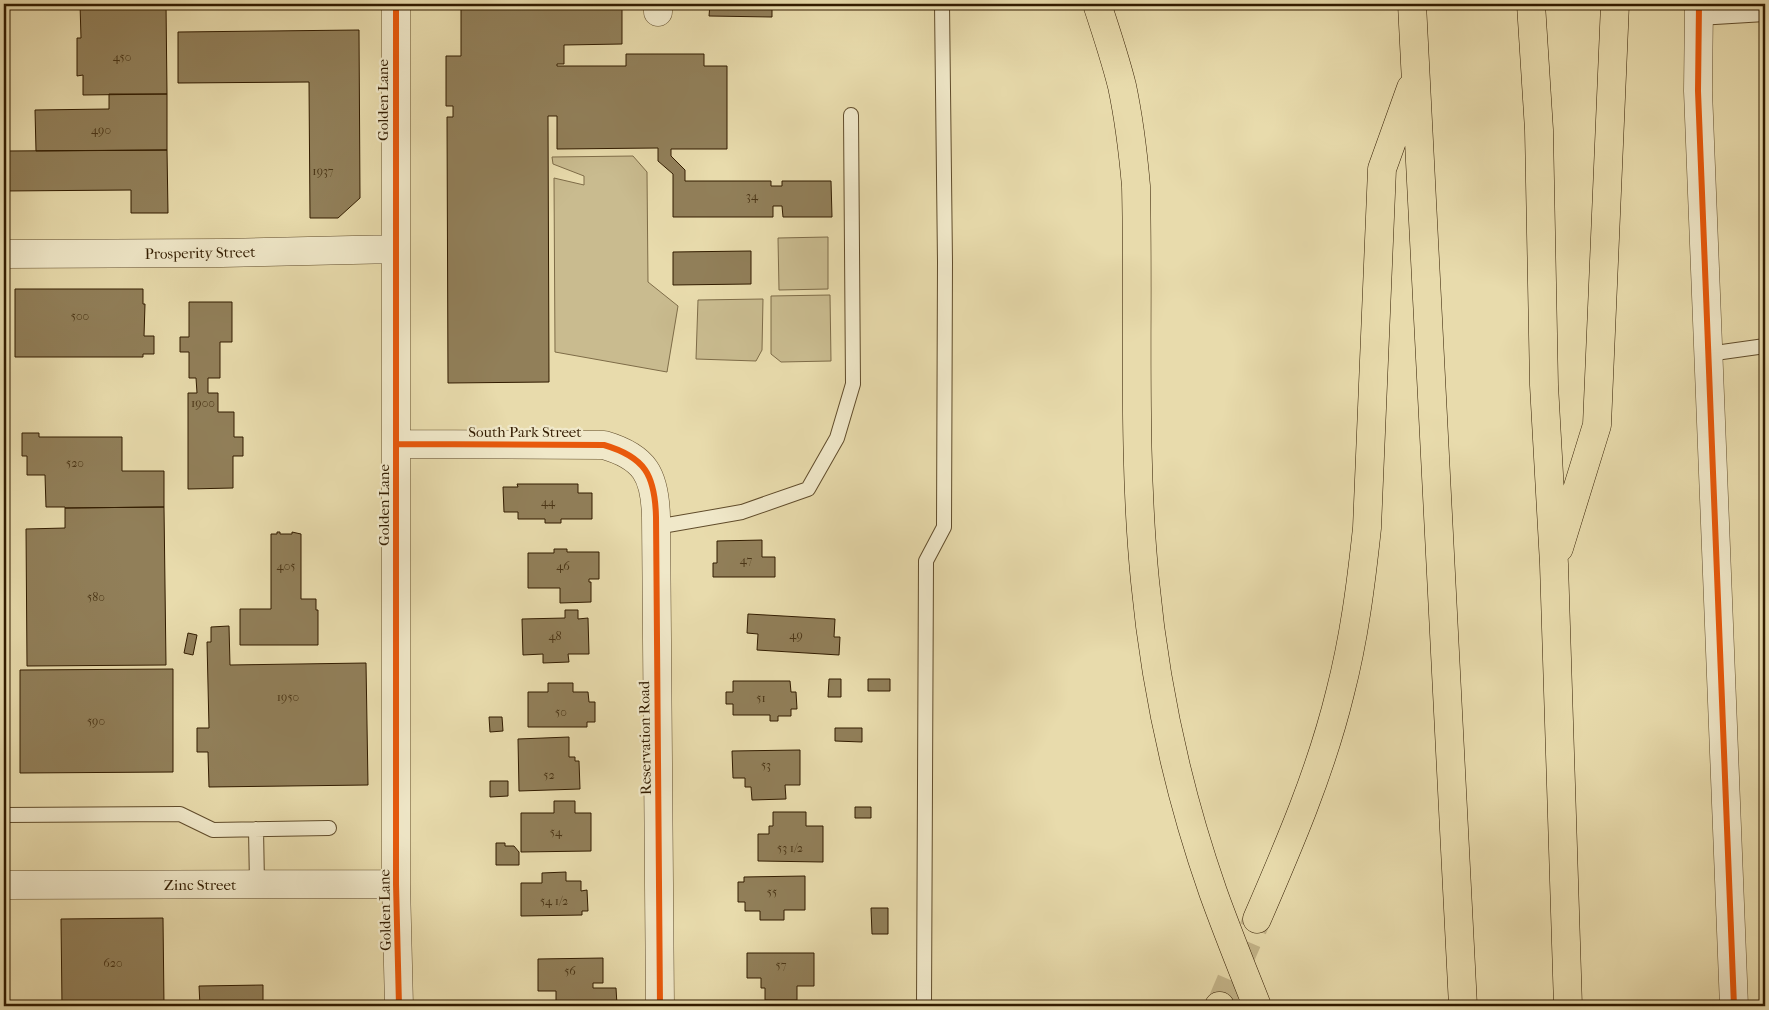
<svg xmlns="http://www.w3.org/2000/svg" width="1769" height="1010" font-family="'IM FELL French Canon',serif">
<rect width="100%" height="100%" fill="#e8dbac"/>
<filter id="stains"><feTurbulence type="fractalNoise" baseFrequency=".004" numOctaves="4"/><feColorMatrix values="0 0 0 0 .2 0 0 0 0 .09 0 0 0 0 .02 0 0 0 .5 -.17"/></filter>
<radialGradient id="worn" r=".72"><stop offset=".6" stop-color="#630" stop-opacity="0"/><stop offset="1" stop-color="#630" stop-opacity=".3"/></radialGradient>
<path fill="#c9bb8f" stroke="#7e6c48" d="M 633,156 L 647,172 L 648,282 L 678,306 L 667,372 L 555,352 L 554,178 L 584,185 L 584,176 L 553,164 L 552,157 Z
M 828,237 L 828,289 L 779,290 L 778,238 Z
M 830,295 L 831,361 L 781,362 L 771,354 L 771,296 Z
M 763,299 L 762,350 L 756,361 L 696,359 L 698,300 Z"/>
<path fill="#917f59" stroke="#321c00" d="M 80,4 L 166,4 L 167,94 L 83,95 L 83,75 L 77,76 L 77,38 L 81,38 Z
M 461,4 L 622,4 L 622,44 L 564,45 L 564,64 L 557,64 L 557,66 L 626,66 L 626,54 L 704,54 L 704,66 L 727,66 L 727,149 L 671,149 L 671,156 L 685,170 L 685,181 L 771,181 L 771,186 L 782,186 L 782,181 L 831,181 L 832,217 L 783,217 L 782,206 L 773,206 L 773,217 L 673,217 L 673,174 L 658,161 L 658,148 L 557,149 L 557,116 L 548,116 L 549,382 L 448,383 L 447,117 L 453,117 L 453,106 L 446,106 L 446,56 L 461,56 Z
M 710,4 L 772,4 L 772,17 L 709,16 Z
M 359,30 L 360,198 L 338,218 L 310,218 L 309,82 L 178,83 L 178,32 Z
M 109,94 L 167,94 L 167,150 L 36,151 L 35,110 L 109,109 Z
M 167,150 L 168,213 L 131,213 L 131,190 L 4,191 L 4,151 Z
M 751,251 L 751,284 L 673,285 L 673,252 Z
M 15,289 L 143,289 L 143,304 L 145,304 L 144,336 L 154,336 L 154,354 L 143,354 L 143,357 L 15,357 Z
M 189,302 L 232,302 L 232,342 L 220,342 L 220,378 L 208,378 L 208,393 L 218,393 L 218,412 L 234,412 L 234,437 L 243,437 L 243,456 L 233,456 L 233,488 L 188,489 L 188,393 L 197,393 L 196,378 L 189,378 L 189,352 L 180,352 L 180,337 L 189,337 Z
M 22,433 L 39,433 L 39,437 L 122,437 L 122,471 L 164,471 L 164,507 L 65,508 L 65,507 L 46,507 L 45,475 L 27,475 L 27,456 L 22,456 Z
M 517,484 L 578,484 L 578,493 L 592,493 L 592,519 L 561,519 L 561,523 L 545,523 L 545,519 L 518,519 L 518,512 L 504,512 L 503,487 L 518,487 Z
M 164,507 L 166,665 L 27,666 L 26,529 L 65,528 L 65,508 Z
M 277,532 L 280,532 L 280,534 L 292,534 L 292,532 L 301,534 L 301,599 L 316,599 L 316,610 L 318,610 L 318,645 L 240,645 L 240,609 L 271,609 L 271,534 L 277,534 Z
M 762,540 L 762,557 L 775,557 L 775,577 L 713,577 L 713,563 L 717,563 L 717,541 Z
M 554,549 L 567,549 L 567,552 L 599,552 L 599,579 L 589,579 L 589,582 L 591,582 L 591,602 L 560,603 L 560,588 L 528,588 L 528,553 L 554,553 Z
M 565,610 L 578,610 L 578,619 L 588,618 L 589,654 L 568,654 L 569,662 L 543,663 L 543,654 L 523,655 L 522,619 L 565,618 Z
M 748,614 L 835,619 L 834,637 L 840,637 L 839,655 L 757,650 L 758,634 L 747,633 Z
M 229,626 L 230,665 L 366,663 L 368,785 L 209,787 L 208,752 L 197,752 L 197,728 L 209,728 L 207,642 L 211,642 L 211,627 Z
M 188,633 L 197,635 L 193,655 L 184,653 Z
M 173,669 L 173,772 L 20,773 L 20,670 Z
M 829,679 L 841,679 L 841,697 L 828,697 Z
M 868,679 L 890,679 L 890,691 L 868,691 Z
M 733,681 L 790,681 L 791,692 L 796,692 L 797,709 L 791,709 L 791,716 L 778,716 L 778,721 L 770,721 L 770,715 L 733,715 L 733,704 L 726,704 L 726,692 L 733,692 Z
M 548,683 L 573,683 L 573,692 L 588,692 L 589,702 L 595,702 L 595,722 L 587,722 L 587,727 L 528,727 L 528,692 L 548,692 Z
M 489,717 L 502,717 L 503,731 L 490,732 Z
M 835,728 L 862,728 L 862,742 L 835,741 Z
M 569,737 L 569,757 L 575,757 L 575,761 L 579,761 L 580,789 L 519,791 L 518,739 Z
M 800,750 L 800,785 L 785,785 L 786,799 L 752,800 L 751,787 L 745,787 L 745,778 L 733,778 L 732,751 Z
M 490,781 L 508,781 L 508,796 L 490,797 Z
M 554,801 L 575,801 L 575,813 L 591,813 L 591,851 L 521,852 L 521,813 L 554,813 Z
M 855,807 L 871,807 L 871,818 L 855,818 Z
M 773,812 L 806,812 L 806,826 L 823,826 L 823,862 L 758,861 L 758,834 L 769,834 L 769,826 L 773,826 Z
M 496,843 L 505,843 L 505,846 L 514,846 L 519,852 L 519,865 L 496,865 Z
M 566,872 L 566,881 L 581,881 L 581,891 L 587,890 L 588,911 L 582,911 L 582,915 L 521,916 L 521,883 L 542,883 L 542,873 Z
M 805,876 L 805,910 L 784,910 L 784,920 L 760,920 L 760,911 L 745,911 L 745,902 L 738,902 L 738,882 L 744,882 L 744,877 Z
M 871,908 L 888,908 L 888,934 L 872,934 Z
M 163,918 L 164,1006 L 62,1006 L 61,919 Z
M 747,953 L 814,953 L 814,986 L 797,986 L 797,1000 L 765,1000 L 765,988 L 761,988 L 761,978 L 747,978 Z
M 603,958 L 603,983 L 593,983 L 593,988 L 616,988 L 617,1005 L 556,1006 L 556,991 L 538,991 L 538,959 Z
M 263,985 L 263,1006 L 200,1006 L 199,986 Z"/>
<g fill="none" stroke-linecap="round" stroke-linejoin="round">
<path stroke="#c4b58a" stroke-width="28" stroke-dasharray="28 14" stroke-linecap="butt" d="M 1220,1006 L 1257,919"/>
<defs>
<path id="lane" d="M 1698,18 L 1765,14
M 1708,354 L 1765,346
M 656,527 L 742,512 L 808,489 L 837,438 L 853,384 L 851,115
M 4,815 L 180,814 L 213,830 L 329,828
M 256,829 L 257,884
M 924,1006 L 926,561 L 944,527 L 945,262 L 942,4"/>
<path id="street" d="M 396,4 L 396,884 L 399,1006
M 658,4 L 658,12
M 1699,4 L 1698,91 L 1734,1006
M 4,254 L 222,253 L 396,249
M 396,444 L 604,445 C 645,457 655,475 656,517 L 660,1006
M 4,885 L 396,884"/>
<path id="highway" d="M 1097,4 C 1106,31 1115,58 1122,86 C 1129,119 1133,152 1136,186 C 1139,317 1132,450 1145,581 C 1155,686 1178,792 1213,892 C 1227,931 1242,968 1257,1006
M 1412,4 L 1463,1006
M 1531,4 L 1539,130 L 1544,385 L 1554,564 L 1568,1006
M 1559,548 L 1597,425 L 1615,4
M 1257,919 C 1289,845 1321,771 1340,693 C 1354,639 1361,584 1367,528 L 1382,169 L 1411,88
M 1219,1006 L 1220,1006"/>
</defs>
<use href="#lane" stroke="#604c2b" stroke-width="16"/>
<use href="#street" stroke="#604c2b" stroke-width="29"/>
<use href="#highway" stroke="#321c00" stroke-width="29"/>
<use href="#lane" stroke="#f0e8c9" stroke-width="14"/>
<use href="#street" stroke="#f0e8c9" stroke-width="28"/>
<use href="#highway" stroke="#e8dbac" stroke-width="28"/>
<defs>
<path id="cycleway" d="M 396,4 L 396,884 L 399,1006
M 1699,4 L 1698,91 L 1734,1006
M 396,444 L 604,445 C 645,457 655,475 656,517 L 660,1006"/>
</defs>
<use href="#cycleway" stroke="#f0e8c9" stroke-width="9"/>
<use href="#cycleway" stroke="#e8590c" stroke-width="6"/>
</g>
<g text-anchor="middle" stroke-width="4.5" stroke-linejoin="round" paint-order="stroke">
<g font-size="12" fill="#4a3516">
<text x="122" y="61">450</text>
<text x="101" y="134">490</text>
<text x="323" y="175">1937</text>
<text x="752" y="200">34</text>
<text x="80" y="320">500</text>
<text x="203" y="407">1900</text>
<text x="75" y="467">520</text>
<text x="548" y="506">44</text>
<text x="746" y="564">47</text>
<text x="286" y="570">405</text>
<text x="563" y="570">46</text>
<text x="96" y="601">580</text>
<text x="796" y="639">49</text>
<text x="555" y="640">48</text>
<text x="288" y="701">1950</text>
<text x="761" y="702">51</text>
<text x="561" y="716">50</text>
<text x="96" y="725">590</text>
<text x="766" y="769">53</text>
<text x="549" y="779">52</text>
<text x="556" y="836">54</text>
<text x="790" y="852">53 1/2</text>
<text x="772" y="896">55</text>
<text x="554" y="905">54 1/2</text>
<text x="113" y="967">620</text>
<text x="781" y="969">57</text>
<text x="570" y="975">56</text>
</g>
<g font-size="15" fill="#321c00" stroke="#f0e8c9">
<text transform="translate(383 100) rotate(-90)" y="5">Golden Lane</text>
<text transform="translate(200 253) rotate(-1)" y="5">Prosperity Street</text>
<text x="525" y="437">South Park Street</text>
<text transform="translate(384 505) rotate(-90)" y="5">Golden Lane</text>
<text transform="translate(645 738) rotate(-91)" y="5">Reservation Road</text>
<text x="200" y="890">Zinc Street</text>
<text transform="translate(385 910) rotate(-91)" y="5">Golden Lane</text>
</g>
</g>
<rect width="1769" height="1010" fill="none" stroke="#e8dbac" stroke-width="20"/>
<rect x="5" y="5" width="1759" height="1000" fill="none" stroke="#321c00" stroke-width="2.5"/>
<rect x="10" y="10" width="1749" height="990" fill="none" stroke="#321c00"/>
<rect width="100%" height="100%" filter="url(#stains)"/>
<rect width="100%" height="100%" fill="url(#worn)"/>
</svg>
